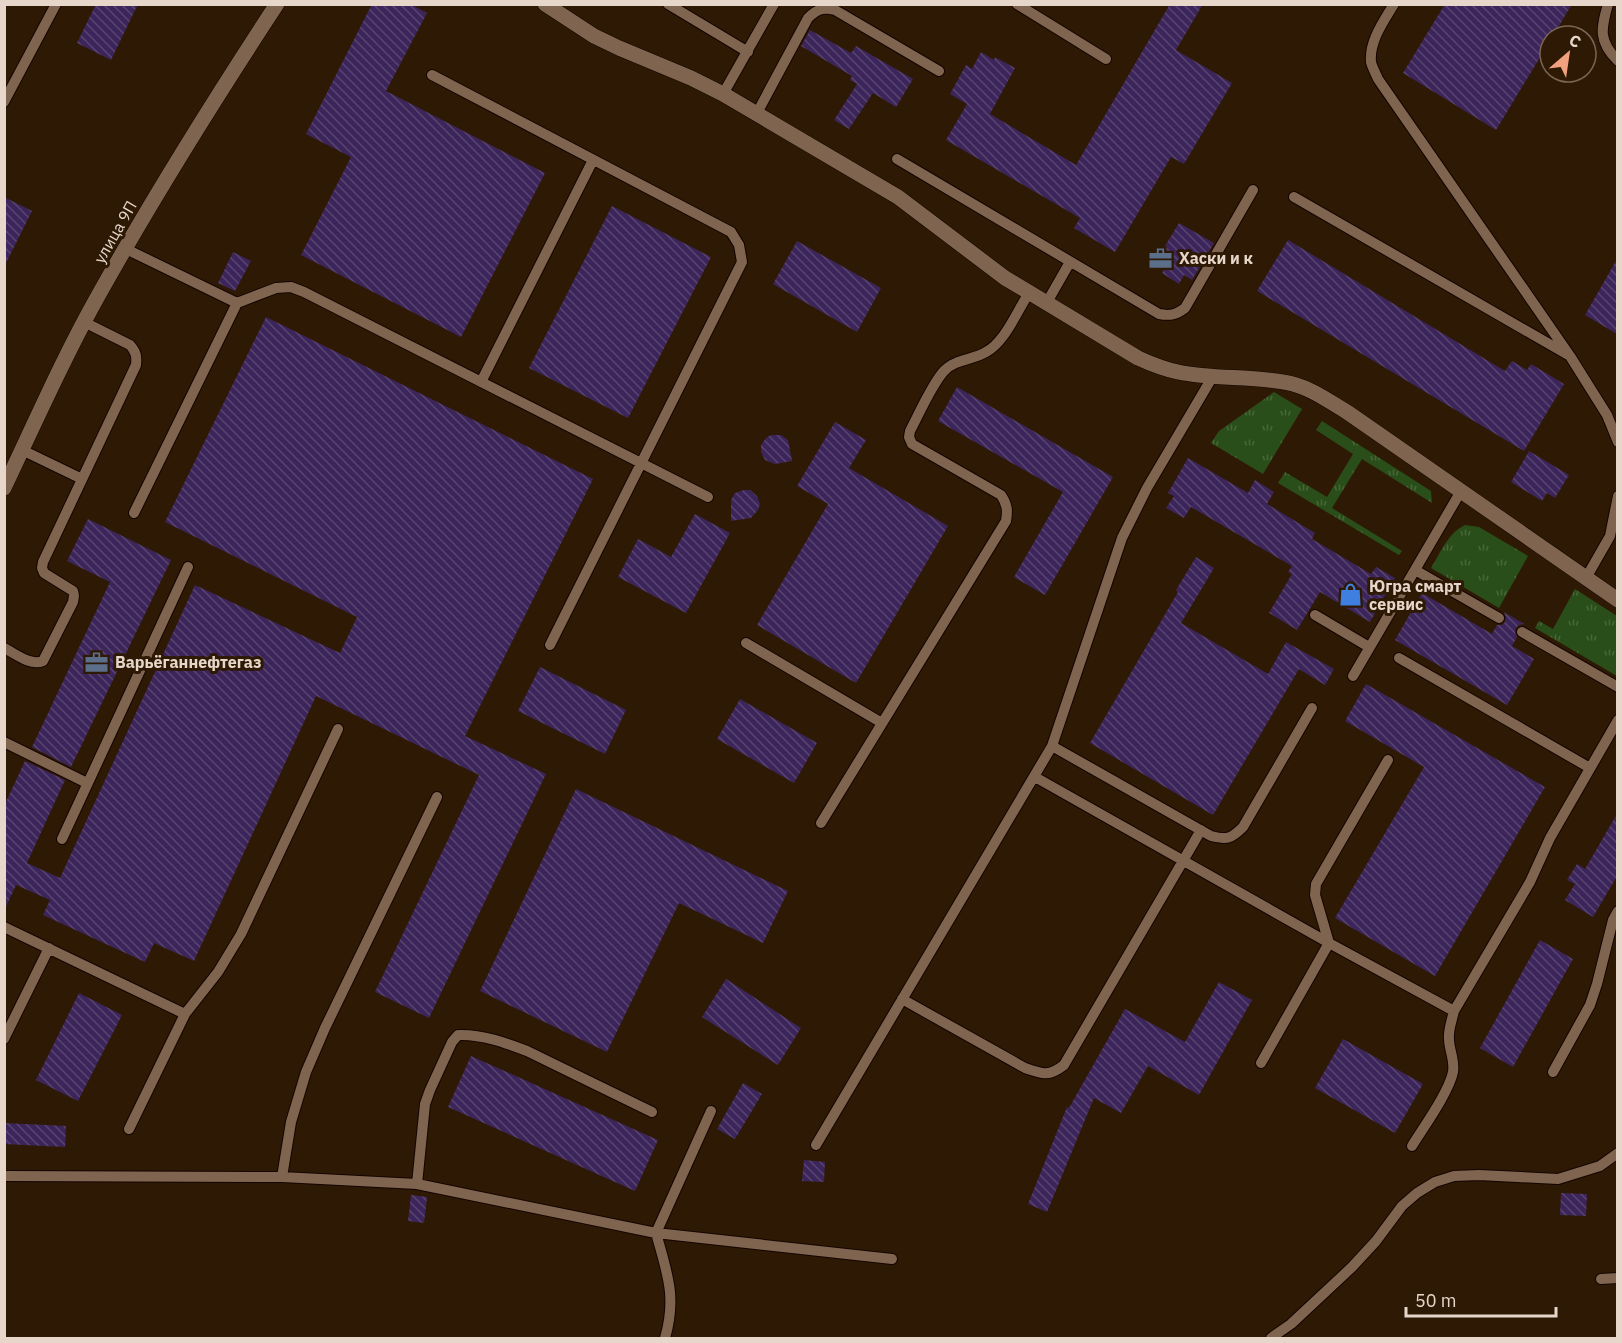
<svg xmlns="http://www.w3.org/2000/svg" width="1622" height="1343" font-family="'IBM Plex Sans',sans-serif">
<defs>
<pattern id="grass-tufts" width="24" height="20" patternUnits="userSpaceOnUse" patternTransform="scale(1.5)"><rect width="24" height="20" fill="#294e19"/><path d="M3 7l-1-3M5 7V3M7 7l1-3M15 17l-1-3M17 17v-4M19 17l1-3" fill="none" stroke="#486739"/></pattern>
<pattern id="building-back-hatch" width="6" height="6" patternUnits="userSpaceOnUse" patternTransform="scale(1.5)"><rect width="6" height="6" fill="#3c255a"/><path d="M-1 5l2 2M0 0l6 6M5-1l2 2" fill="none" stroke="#584470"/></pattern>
</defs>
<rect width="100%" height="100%" fill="#2e1904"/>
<path fill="url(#grass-tufts)" d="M 1274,392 L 1302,409 L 1263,474 L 1211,443 L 1219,431 Z
M 1322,421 L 1431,491 L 1432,503 L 1362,459 L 1332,508 L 1402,551 L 1399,555 L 1278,483 L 1285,472 L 1327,497 L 1353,454 L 1316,430 Z
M 1465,525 L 1479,527 L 1528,556 L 1499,608 L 1431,568 C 1441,552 1448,533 1465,525 Z
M 1575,589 L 1617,616 L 1617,676 L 1535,628 L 1539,621 L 1553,629 Z"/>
<path fill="url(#building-back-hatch)" d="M 96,4 L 138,4 L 111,60 L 77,43 Z
M 372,4 L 410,4 L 427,13 L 386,91 L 545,173 L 461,337 L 301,255 L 351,157 L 306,134 Z
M 1170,4 L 1203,4 L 1176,50 L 1232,83 L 1184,164 L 1171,157 L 1115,252 L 1074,228 L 1080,218 L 946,140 L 967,104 L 950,94 L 966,65 L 972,69 L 981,52 L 994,60 L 995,57 L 1015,68 L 990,114 L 1076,165 Z
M 1445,4 L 1572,4 L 1553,36 L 1550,36 L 1550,41 L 1496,130 L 1403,73 Z
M 810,30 L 851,53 L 856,46 L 913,79 L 896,107 L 873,93 L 849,129 L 834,120 L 857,84 L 850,80 L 852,76 L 801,46 Z
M 4,197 L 32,211 L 4,267 Z
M 612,206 L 711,257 L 628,418 L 529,368 Z
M 1179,223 L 1214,243 L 1192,280 L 1184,275 L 1179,284 L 1162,273 L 1167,265 L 1157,259 Z
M 1288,240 L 1505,371 L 1512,361 L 1527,370 L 1531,364 L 1564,384 L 1524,451 L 1257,291 Z
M 797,241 L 881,288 L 857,332 L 773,284 Z
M 233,252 L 251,261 L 235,291 L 218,283 Z
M 1617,259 L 1617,334 L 1585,315 Z
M 266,317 L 593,479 L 465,736 L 546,774 L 429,1018 L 375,992 L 479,775 L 316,696 L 194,961 L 154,943 L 145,962 L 43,915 L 50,900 L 16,885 L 4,911 L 4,806 L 25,761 L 65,780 L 27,863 L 60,878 L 195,585 L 340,653 L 357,617 L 165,522 Z
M 957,387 L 1113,477 L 1045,595 L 1014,577 L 1063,492 L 938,421 Z
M 835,422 L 866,440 L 849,468 L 948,526 L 856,683 L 757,625 L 828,504 L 797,486 Z
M 771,435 L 781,435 L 788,440 L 792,461 L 775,464 L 765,460 L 761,452 L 761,445 L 766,438 Z
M 1529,451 L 1569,475 L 1555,498 L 1547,493 L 1542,501 L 1511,482 Z
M 1188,458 L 1248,493 L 1255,480 L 1274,492 L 1267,504 L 1315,533 L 1312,539 L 1371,574 L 1376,567 L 1395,578 L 1370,622 L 1320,592 L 1297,630 L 1269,613 L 1292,574 L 1288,572 L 1292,566 L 1191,507 L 1184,518 L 1166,508 L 1174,496 L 1168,493 Z
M 744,490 L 750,490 L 757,496 L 760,504 L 758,510 L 751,518 L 731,521 L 731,500 L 735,493 Z
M 695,514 L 730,533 L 686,613 L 618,577 L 638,539 L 671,557 Z
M 88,519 L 171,560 L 71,767 L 32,747 L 110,582 L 67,561 Z
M 1196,557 L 1214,568 L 1181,623 L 1268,674 L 1286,642 L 1334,669 L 1325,685 L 1299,669 L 1213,815 L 1090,743 L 1178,592 L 1176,590 Z
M 1422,593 L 1492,634 L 1497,625 L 1502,625 L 1505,622 L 1506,617 L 1504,612 L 1524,624 L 1519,625 L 1515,629 L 1515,633 L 1517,637 L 1512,646 L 1534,659 L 1507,705 L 1395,640 Z
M 540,667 L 626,710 L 605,754 L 518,711 Z
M 1366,684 L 1545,787 L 1435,976 L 1335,918 L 1424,767 L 1345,721 Z
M 740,699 L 817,743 L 794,783 L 717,739 Z
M 576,789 L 788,891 L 763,943 L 679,903 L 607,1052 L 480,991 Z
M 1617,814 L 1617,876 L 1593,917 L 1565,900 L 1575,884 L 1567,880 L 1577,864 L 1585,869 Z
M 1540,940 L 1573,959 L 1513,1067 L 1480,1048 Z
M 726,979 L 801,1028 L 778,1065 L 702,1017 Z
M 1219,982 L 1252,1000 L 1199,1095 L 1148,1066 L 1121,1113 L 1094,1098 L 1047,1212 L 1028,1204 L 1067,1107 L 1069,1108 L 1125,1009 L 1185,1042 Z
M 79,993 L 122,1015 L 78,1101 L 36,1080 Z
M 1343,1039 L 1423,1084 L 1395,1133 L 1315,1088 Z
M 471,1056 L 658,1140 L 635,1191 L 448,1107 Z
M 743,1083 L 762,1094 L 735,1139 L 717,1129 Z
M 4,1123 L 66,1126 L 65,1147 L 4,1144 Z
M 804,1160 L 825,1162 L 824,1182 L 802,1181 Z
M 1561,1193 L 1587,1194 L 1586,1216 L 1560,1215 Z
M 411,1195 L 427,1197 L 424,1223 L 408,1221 Z"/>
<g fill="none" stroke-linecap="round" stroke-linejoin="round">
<defs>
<path id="service" d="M 668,4 L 748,52
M 1017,4 L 1106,59
M 1394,4 C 1384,21 1369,41 1371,62 C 1372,67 1376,74 1378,79 L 1570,356
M 1608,4 C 1601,29 1598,41 1618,61
M 432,75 L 731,232 L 739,245 L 742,262 L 550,645
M 723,94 L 774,4
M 4,102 L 56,4
M 757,113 L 808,18 C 817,9 823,7 835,10 L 939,71
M 897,159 L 1159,314 C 1170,316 1176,315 1185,308 L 1253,190
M 1294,197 L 1570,356 L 1607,415 L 1618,442
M 126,249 L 237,303
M 1046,304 L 1070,262
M 481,382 L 593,160
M 22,450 L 82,479
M 134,513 L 237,303 L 276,288 L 291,287 L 304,292 L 708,497
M 1415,570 L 1499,618
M 1586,578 L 1610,536 L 1618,496
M 1315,615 L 1369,647
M 1522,632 L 1618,687
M 746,643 L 882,723
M 4,648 C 16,654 30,666 43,661 L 73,602 L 74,596 L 73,591 L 44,573 L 42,568 L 43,562 L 136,365 C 137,356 136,352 130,345 L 84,322
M 1399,658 L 1590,768
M 1353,676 L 1461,491
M 4,742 L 87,783
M 1052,746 L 1211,836 C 1227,840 1231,839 1243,827 L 1312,708
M 1035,777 L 1329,943 L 1454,1011
M 821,823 L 1006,521 C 1008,510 1007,504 1001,495 L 912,444 L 909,437 L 910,431 C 919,414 932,384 944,371 C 955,359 973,360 986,352 C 1005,342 1017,311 1029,293
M 62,839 L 188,567
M 4,927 L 185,1014 L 129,1129
M 902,999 L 1025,1068 C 1042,1074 1049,1077 1064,1065 L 1201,830
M 185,1014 L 218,972 L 241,934 L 338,729
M 4,1039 L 49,948
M 1261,1063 L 1329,943 L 1315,895 L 1316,884 L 1388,760
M 1553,1072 L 1590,1005 L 1597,984 L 1613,920 L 1618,911
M 816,1145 L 1052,746 L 1122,538 L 1147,488 L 1213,376
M 1412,1146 C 1423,1128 1449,1092 1453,1072 C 1455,1060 1449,1050 1449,1039 C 1448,1030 1452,1020 1454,1011 L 1530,882 L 1550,838 L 1618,720
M 4,1176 L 282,1177 L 417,1184 L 656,1233 L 711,1111
M 282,1177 L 291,1122 L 306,1072 L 325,1028 L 437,797
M 417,1184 L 425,1104 L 430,1090 L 452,1042 L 458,1035 C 482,1034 506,1043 527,1051 L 652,1112
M 1601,1279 L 1618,1278
M 665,1338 C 677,1297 667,1273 656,1233 L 892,1259
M 1271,1338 L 1291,1324 L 1352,1267 L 1376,1241 L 1402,1206 L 1417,1193 L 1435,1182 L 1454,1176 L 1479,1175 L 1558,1179 L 1600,1166 L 1618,1153"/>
<path id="minor" d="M 545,4 L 594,36 L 619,48 L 691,78 L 723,94 L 898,197 L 1005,278 L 1138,358 C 1151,364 1164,369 1178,372 C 1216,380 1255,375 1293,384 C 1312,389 1330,402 1347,412 L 1618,600
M 4,488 C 35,423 63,358 98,296 C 154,196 214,100 277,4"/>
</defs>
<use href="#service" stroke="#150400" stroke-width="12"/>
<use href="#minor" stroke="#150400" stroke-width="16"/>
<use href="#service" stroke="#7f654f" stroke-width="10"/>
<use href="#minor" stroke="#7f654f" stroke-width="15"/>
</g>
<defs>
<symbol id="office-bare" viewBox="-9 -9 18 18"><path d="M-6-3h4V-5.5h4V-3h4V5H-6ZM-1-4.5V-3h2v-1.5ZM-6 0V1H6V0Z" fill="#5c6f8a" stroke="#2e1904" stroke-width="2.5" paint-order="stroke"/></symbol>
<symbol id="shop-bare" viewBox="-9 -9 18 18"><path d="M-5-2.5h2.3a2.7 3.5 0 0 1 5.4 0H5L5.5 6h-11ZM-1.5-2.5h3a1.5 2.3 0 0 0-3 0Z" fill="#3f7fe0" stroke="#2e1904" stroke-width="2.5" paint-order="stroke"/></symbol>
</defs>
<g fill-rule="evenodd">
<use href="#office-bare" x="1144" y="242" width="33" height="33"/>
<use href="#shop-bare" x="1334" y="578" width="33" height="33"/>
<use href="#office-bare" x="80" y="646" width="33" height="33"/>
</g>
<g text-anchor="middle" stroke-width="6" stroke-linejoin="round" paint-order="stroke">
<g font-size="16" fill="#e6d7ca" stroke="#2e1904">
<text transform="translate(115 232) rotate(-60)" y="6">улица 9П</text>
</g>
<g font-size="16" font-weight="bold" fill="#e6d7ca" stroke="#2e1904" text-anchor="start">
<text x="1179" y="264">Хаски и к</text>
<text x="1369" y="592">Югра смарт<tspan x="1369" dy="18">сервис</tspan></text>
<text x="115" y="668">Варьёганнефтегаз</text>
</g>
</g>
<rect width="1622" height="1343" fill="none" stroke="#e6d7ca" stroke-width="12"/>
<g transform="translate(1568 54) rotate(29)"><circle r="28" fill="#2e1904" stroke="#786553" stroke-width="1.5"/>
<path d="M0-4.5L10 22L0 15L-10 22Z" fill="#f2a17e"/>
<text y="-9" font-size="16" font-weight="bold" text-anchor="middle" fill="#e6d7ca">С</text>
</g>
<path d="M1406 1307v9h150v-9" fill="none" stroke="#e6d7ca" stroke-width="3"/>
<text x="1415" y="1307" font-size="18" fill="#e6d7ca" stroke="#2e1904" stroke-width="4.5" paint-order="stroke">50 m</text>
</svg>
